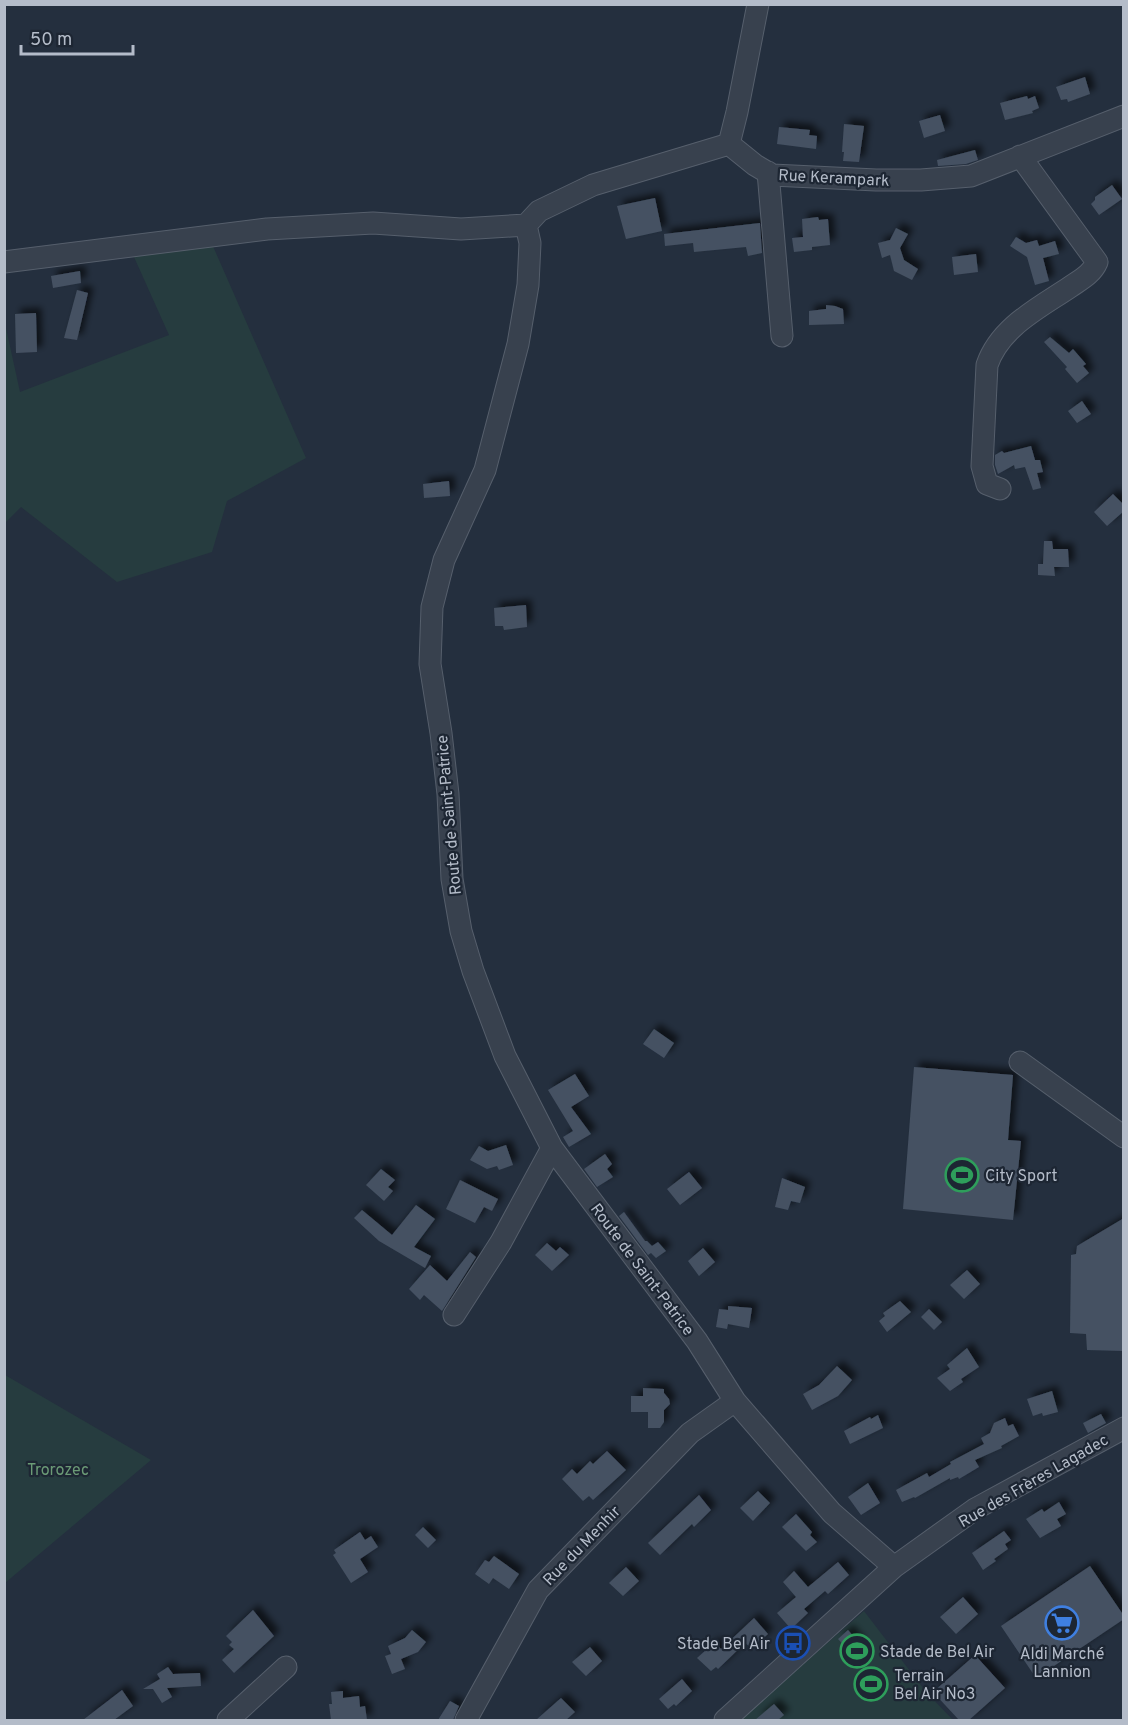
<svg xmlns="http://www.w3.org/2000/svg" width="1128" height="1725" font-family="Overpass,sans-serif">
<defs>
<filter id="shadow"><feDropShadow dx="5.5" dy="-5.5" stdDeviation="3" flood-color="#0009"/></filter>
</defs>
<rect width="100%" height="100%" fill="#242f3e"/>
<path fill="#263c3f" d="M 205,228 L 306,458 L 227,501 L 212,552 L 117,582 L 21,507 L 5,523 L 4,319 L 20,392 L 169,335 L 134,257 Z
M 5,1375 L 151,1460 L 5,1583 Z
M 864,1611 L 926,1692 L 953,1720 L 739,1720 Z"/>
<path fill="#455162" filter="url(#shadow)" d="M 1085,77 L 1090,94 L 1068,102 L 1067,99 L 1061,100 L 1056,87 Z
M 1027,96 L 1028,99 L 1035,96 L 1039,108 L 1032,111 L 1033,113 L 1005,120 L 1000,103 Z
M 940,115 L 945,131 L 924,138 L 919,121 Z
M 844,124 L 864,126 L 859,162 L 843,161 L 844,152 L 842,152 Z
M 779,127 L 810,130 L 809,135 L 817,136 L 816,149 L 777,144 Z
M 975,150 L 978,160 L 966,164 L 938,166 L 937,160 Z
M 1112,185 L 1122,199 L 1099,215 L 1091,204 L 1095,200 L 1095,197 Z
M 655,198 L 662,231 L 626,239 L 617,206 Z
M 818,217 L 819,220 L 828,219 L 830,245 L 812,247 L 812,250 L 794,252 L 792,238 L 803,237 L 802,219 Z
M 760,223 L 762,253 L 748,256 L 746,247 L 694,252 L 693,243 L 665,246 L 664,234 Z
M 896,228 L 908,234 L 900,248 L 904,260 L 918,269 L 912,280 L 894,271 L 890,255 L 882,258 L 878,243 L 890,240 Z
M 1016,237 L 1026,243 L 1037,240 L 1039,246 L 1055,241 L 1059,254 L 1043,258 L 1049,281 L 1035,285 L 1027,257 L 1010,246 Z
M 976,254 L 978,272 L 954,275 L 952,257 Z
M 80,271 L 81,283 L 53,288 L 51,276 Z
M 77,290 L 88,293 L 77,340 L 64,338 Z
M 826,305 L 835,306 L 843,309 L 844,324 L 809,325 L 809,311 L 826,309 Z
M 36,313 L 37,352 L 16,353 L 15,314 Z
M 1050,337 L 1069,353 L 1073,349 L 1086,364 L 1083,366 L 1089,373 L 1077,383 L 1065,369 L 1067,367 L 1044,342 Z
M 1082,401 L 1091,414 L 1077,423 L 1068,411 Z
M 1031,446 L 1035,460 L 1040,460 L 1043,472 L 1037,473 L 1041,488 L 1033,490 L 1025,467 L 1015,469 L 1014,465 L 998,474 L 995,465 L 995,455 L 1002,451 L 1004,453 Z
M 449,481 L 450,496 L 424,498 L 423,484 Z
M 1113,494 L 1124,505 L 1124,511 L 1107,526 L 1094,512 Z
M 1044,541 L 1052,541 L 1053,549 L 1068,549 L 1069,567 L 1054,567 L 1055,576 L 1038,575 L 1038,564 L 1043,564 Z
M 526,605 L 527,627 L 504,630 L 503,626 L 495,626 L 494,608 Z
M 654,1029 L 674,1043 L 664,1058 L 643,1044 Z
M 914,1067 L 1013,1075 L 1008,1140 L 1021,1141 L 1013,1220 L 903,1209 Z
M 575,1074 L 589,1096 L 571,1107 L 591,1134 L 569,1147 L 563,1137 L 573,1131 L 548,1090 Z
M 506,1145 L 513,1165 L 499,1170 L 497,1166 L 487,1169 L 470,1160 L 479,1146 L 488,1151 Z
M 605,1154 L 612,1164 L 607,1169 L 613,1177 L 597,1187 L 584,1169 Z
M 381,1169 L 395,1180 L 388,1187 L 393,1191 L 384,1201 L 366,1185 Z
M 689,1172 L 702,1188 L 680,1205 L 667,1189 Z
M 782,1178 L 805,1187 L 800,1203 L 791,1201 L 788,1210 L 775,1207 Z
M 460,1180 L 498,1199 L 492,1211 L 484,1207 L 475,1223 L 446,1209 Z
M 416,1205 L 435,1219 L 414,1247 L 431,1256 L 425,1268 L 379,1241 L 354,1218 L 362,1210 L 392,1235 Z
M 624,1212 L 645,1241 L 647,1241 L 652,1246 L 658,1242 L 666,1251 L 656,1258 L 651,1253 L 648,1255 L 619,1216 Z
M 1124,1218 L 1124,1351 L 1087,1350 L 1086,1334 L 1070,1333 L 1071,1255 L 1076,1254 L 1077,1246 Z
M 547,1243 L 556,1251 L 560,1247 L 569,1255 L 552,1271 L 535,1255 Z
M 703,1248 L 715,1262 L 699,1276 L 688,1261 Z
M 470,1252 L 476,1257 L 442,1311 L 424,1295 L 420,1300 L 409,1289 L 430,1265 L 447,1281 Z
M 967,1270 L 980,1284 L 964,1299 L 950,1285 Z
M 900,1301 L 911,1312 L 887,1332 L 879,1321 L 885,1316 L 883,1313 Z
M 728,1306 L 752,1308 L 749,1328 L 728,1324 L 727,1329 L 716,1327 L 719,1309 L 728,1310 Z
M 929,1309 L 942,1322 L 934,1330 L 921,1317 Z
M 967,1348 L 979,1367 L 961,1379 L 963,1382 L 950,1391 L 937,1378 L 950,1369 L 947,1365 Z
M 837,1366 L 852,1380 L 838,1396 L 812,1410 L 803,1394 L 819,1385 Z
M 643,1388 L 664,1389 L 664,1393 L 669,1399 L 670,1404 L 664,1410 L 664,1422 L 660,1428 L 648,1428 L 648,1412 L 631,1412 L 631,1396 L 643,1396 Z
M 1052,1391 L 1058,1412 L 1043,1416 L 1042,1413 L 1033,1416 L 1027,1399 Z
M 1101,1414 L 1106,1423 L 1088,1433 L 1083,1423 Z
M 878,1415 L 883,1428 L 850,1444 L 844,1431 L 870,1417 L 871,1419 Z
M 1005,1418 L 1008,1426 L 1013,1424 L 1019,1436 L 1001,1446 L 1002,1448 L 975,1460 L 979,1467 L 959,1479 L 958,1477 L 950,1480 L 950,1478 L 915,1498 L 914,1497 L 902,1502 L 896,1490 L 927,1473 L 929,1477 L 951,1464 L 950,1462 L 984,1444 L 981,1438 L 990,1433 L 994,1423 Z
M 607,1451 L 626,1470 L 593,1500 L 589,1496 L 583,1501 L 562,1479 L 572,1469 L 577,1474 L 590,1461 L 593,1464 Z
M 868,1483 L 880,1503 L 861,1515 L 848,1497 Z
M 758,1491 L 770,1503 L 753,1521 L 740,1508 Z
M 699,1495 L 711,1510 L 694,1527 L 692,1524 L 660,1555 L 648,1543 Z
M 1059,1502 L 1066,1514 L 1057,1519 L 1061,1526 L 1040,1538 L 1026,1519 L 1042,1509 L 1044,1512 Z
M 796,1514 L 812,1532 L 810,1535 L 817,1542 L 806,1551 L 782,1527 Z
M 423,1527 L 436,1540 L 428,1548 L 415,1535 Z
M 1004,1531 L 1011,1540 L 1005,1544 L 1008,1549 L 994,1559 L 996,1561 L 983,1570 L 972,1553 Z
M 360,1532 L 365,1540 L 371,1536 L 378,1547 L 360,1559 L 368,1572 L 351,1583 L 333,1555 L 336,1553 L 334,1550 Z
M 494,1556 L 519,1574 L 509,1589 L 493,1578 L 489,1584 L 475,1574 L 485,1560 L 489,1562 Z
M 838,1562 L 849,1575 L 828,1594 L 825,1591 L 804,1609 L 808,1613 L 791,1629 L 777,1613 L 796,1597 L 783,1582 L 794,1571 L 808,1587 Z
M 1090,1566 L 1124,1616 L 1124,1619 L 1036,1678 L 1001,1626 Z
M 626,1567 L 639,1581 L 623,1596 L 609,1583 Z
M 963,1597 L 978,1614 L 956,1634 L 940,1617 Z
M 253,1610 L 274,1636 L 234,1673 L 222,1660 L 234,1649 L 229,1645 L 232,1642 L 226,1636 Z
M 754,1618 L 768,1634 L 755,1646 L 753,1643 L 749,1646 L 745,1643 L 718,1669 L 716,1667 L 711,1671 L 697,1658 L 715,1642 L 721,1649 Z
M 412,1630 L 426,1642 L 418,1652 L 401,1659 L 405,1669 L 392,1674 L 385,1656 L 391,1654 L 388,1646 L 405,1638 Z
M 848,1630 L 860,1644 L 850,1652 L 838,1639 Z
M 590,1647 L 602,1661 L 586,1676 L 572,1662 Z
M 975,1655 L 1005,1688 L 969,1720 L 959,1720 L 933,1692 Z
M 168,1667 L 173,1674 L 200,1673 L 201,1686 L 167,1688 L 172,1697 L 162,1703 L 153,1689 L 143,1689 L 160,1679 L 157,1674 Z
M 682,1679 L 692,1691 L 676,1706 L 674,1704 L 668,1709 L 659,1699 Z
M 122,1690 L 133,1706 L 114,1720 L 83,1720 Z
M 343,1691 L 343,1698 L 359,1696 L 360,1707 L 365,1706 L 367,1720 L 331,1720 L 329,1704 L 332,1704 L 331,1692 Z
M 561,1698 L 575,1712 L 566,1720 L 536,1720 Z
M 450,1701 L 459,1706 L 453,1720 L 438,1720 Z
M 774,1704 L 784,1715 L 778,1720 L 755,1720 Z"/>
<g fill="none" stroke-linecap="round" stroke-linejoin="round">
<defs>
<path id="minor" d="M 729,144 L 737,112 L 758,4
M 768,172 L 782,336
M 526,225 L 530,243 L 528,285 L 518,344 L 485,470 L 444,560 L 432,607 L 430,664 L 441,733 L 448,794 L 452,879 L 461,931 L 473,971 L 505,1056 L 552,1148 L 697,1341 L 735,1401 L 832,1513 L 894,1567
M 526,225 L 539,211 L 593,185 L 729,144 L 755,165 L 772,175 L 876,180 L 921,180 L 971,176 L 1124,116
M 4,262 L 267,229 L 373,223 L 461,229 L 526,225
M 1000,489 L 987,484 L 982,466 L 987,365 C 1000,327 1039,308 1070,287 C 1080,280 1092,274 1097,262 L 1020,156
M 1020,1062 L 1124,1137
M 454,1315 L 501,1242 L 552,1148
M 228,1720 L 286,1667
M 466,1720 L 538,1590 L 690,1433 L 735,1401
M 725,1720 L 894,1567 L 975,1509 L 1124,1428"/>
</defs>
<use href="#minor" stroke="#565f6c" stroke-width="23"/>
<use href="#minor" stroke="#38414e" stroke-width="21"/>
</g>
<defs>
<symbol id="stadium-ring" viewBox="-11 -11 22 22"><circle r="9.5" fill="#1d2633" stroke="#2e9e5b" stroke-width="1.5"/><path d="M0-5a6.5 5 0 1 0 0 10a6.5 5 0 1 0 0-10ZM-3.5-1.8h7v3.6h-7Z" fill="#2e9e5b"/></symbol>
<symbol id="supermarket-ring" viewBox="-11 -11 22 22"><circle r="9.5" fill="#1d2633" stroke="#3f7fe0" stroke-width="1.5"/><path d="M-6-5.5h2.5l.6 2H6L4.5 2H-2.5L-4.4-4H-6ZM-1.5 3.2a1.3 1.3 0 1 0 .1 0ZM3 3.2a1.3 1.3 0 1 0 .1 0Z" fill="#3f7fe0"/></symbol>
<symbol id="bus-ring" viewBox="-11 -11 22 22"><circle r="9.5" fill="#1d2633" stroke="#1a4fb4" stroke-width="1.5"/><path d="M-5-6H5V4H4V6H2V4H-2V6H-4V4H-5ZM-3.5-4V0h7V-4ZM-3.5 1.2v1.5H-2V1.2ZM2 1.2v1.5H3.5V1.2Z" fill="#1a4fb4"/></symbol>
</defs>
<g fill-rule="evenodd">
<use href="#stadium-ring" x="943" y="1156" width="38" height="38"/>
<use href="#supermarket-ring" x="1043" y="1604" width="38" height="38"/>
<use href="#bus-ring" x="774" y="1624" width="38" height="38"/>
<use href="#stadium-ring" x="838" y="1632" width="38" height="38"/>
<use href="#stadium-ring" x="852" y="1665" width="38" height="38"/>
</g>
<g text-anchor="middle" stroke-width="4.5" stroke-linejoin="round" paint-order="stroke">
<g font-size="16" fill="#b4bcc9" stroke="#1d2633">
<text transform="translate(834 177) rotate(3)" y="6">Rue Kerampark</text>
<text transform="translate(448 815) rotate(-95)" y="6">Route de Saint-Patrice</text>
<text transform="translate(643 1269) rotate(53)" y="6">Route de Saint-Patrice</text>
<text transform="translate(1033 1480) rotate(-30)" y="6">Rue des Frères Lagadec</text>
<text transform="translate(581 1545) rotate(-46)" y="6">Rue du Menhir</text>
</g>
<g font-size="16" fill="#b4bcc9" stroke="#1d2633" text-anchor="start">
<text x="985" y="1181">City Sport</text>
<text x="770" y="1649" text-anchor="end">Stade Bel Air</text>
<text x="880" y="1657">Stade de Bel Air</text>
<text x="1062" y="1659" text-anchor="middle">Aldi Marché<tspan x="1062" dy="18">Lannion</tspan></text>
<text x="894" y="1681">Terrain<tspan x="894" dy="18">Bel Air No3</tspan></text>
</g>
<g font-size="16" fill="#6b9a76" stroke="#1d2633">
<text x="58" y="1475">Trorozec</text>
</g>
</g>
<rect width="1128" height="1725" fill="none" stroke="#b4bcc9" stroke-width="12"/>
<path d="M21 45v9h112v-9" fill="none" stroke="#b4bcc9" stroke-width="3"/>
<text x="30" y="45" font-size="18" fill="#b4bcc9" stroke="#1d2633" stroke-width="4.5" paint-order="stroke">50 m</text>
</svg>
